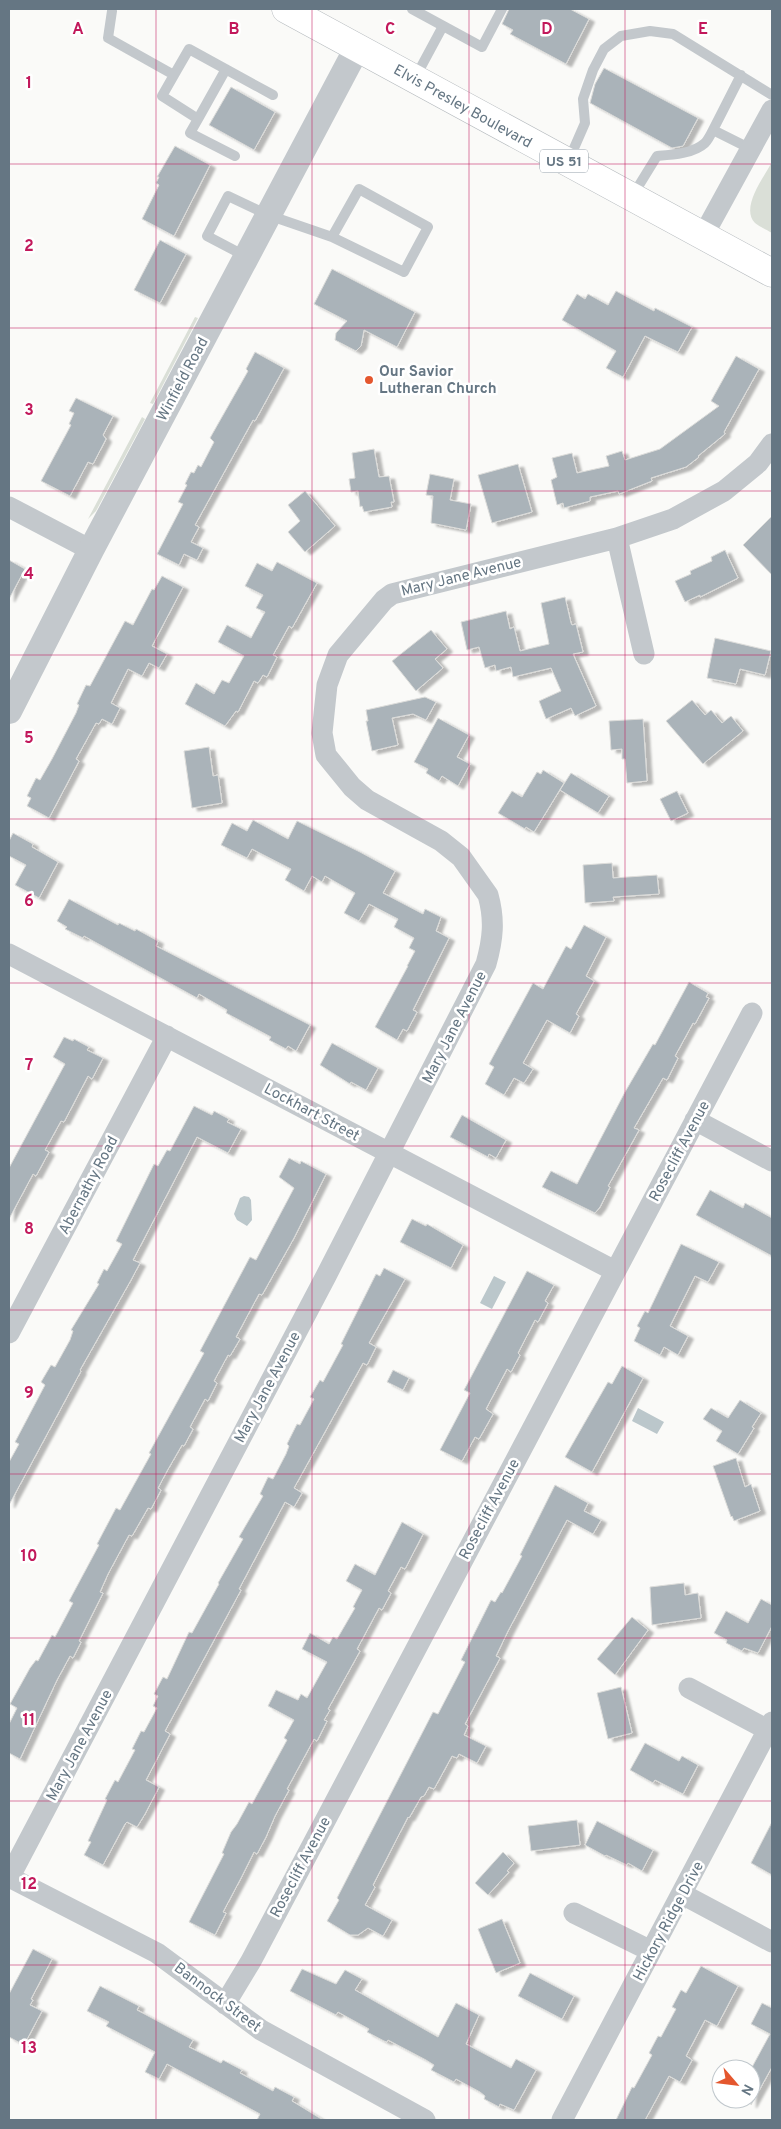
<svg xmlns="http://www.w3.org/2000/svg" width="781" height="2129" font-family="Overpass,sans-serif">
<defs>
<filter id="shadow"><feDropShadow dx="5.5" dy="3" stdDeviation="1" flood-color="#0004"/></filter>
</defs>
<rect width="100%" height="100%" fill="#fafaf8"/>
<path fill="#dadfd7" d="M 772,162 L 772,233 C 767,230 760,227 755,223 C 740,208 764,177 772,162 Z
M 195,317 L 198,318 L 153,404 L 150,403 Z
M 142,417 L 145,419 L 96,511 L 88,519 Z"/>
<path fill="#bbc7cb" d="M 244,1196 L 249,1197 L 251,1200 L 252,1220 L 247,1226 L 237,1220 L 234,1214 L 240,1198 Z
M 494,1276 L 506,1282 L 492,1309 L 480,1303 Z
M 638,1408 L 664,1422 L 657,1434 L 632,1421 Z"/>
<path fill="#aab3b9" stroke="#dcdcda" filter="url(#shadow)" d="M 509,9 L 570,9 L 589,19 L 566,64 L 510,34 L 513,30 L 502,24 Z
M 604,68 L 698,118 L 683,146 L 672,148 L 590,103 L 595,84 Z
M 231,87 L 275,112 L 254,150 L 209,125 Z
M 175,146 L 210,165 L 174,236 L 142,219 L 159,185 L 156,183 L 159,177 L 157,177 Z
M 160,240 L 186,254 L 160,303 L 134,290 Z
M 332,269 L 415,312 L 397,347 L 364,330 L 361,346 L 356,351 L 335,340 L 336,333 L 347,321 L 314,304 Z
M 616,291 L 654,311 L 655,308 L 692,327 L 678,352 L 645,336 L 623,377 L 606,368 L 616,351 L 562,320 L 577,294 L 585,299 L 588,294 L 608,305 Z
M 255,352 L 284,368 L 255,421 L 253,420 L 195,525 L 199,527 L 191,542 L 203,548 L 197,560 L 184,554 L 179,565 L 157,554 L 183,504 L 178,502 L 187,485 L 185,484 L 191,472 L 194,473 L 198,465 L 201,467 L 214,442 L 210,438 L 248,371 L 246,369 Z
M 736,356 L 759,369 L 724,432 L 725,434 L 698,456 L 699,457 L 686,467 L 651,478 L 652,481 L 619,494 L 618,491 L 590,497 L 590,501 L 564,508 L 563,503 L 557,505 L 551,480 L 557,477 L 552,458 L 572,453 L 577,473 L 609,466 L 606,456 L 622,451 L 625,460 L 660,449 L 719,406 L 711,401 Z
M 76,398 L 113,416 L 103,435 L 106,439 L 93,464 L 88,462 L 70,496 L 41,481 L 71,425 L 69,424 L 74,413 L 69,411 Z
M 374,449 L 379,477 L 389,476 L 394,502 L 391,502 L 392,507 L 364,512 L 362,506 L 360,507 L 358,491 L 351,492 L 349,479 L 355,478 L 352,453 Z
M 518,464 L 532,512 L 492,523 L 478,475 Z
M 430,474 L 454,479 L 450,500 L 471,504 L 466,530 L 431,523 L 433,496 L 426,495 Z
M 305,491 L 335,526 L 305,552 L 288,532 L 300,521 L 288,505 Z
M 772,516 L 772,575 L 743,545 Z
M 725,550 L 738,578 L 700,597 L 700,595 L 685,602 L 675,581 L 691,574 L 690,571 L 712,561 L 711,557 Z
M 9,560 L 25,569 L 9,599 Z
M 277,562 L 317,583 L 292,628 L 289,626 L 273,655 L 277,657 L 267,677 L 263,675 L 258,683 L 254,681 L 238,712 L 236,711 L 225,726 L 185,704 L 196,683 L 214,694 L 222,680 L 229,683 L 244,656 L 218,642 L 227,625 L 251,638 L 265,612 L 256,608 L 263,595 L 245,586 L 257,563 L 272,571 Z
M 162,576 L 183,587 L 152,646 L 167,654 L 159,668 L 149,663 L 142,676 L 128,669 L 111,703 L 120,708 L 112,724 L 102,719 L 99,724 L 96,723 L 76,759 L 79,761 L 49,818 L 27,806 L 31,798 L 27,796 L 36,778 L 40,780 L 52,759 L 76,713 L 79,705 L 77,704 L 86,685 L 90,686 L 125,621 L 133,625 L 152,589 L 154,590 Z
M 565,597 L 571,623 L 572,625 L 576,624 L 583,652 L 573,654 L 596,706 L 575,716 L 571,708 L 546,719 L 539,701 L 561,691 L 551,668 L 513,677 L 511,667 L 496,671 L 495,665 L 485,668 L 479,647 L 467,650 L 461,622 L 506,611 L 510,629 L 514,627 L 520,651 L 549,644 L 541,603 Z
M 431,630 L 447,649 L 435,659 L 443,668 L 416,691 L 392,661 Z
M 715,638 L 771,651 L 765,675 L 740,669 L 736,684 L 707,678 Z
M 425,697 L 436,702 L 426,720 L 413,714 L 392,718 L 398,745 L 372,751 L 366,721 L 368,721 L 366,710 Z
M 692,700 L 705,715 L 711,710 L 722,723 L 731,716 L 743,731 L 703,764 L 666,721 Z
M 438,718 L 469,735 L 457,757 L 470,764 L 458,786 L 442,776 L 439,781 L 426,773 L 428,769 L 414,762 Z
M 643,719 L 647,781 L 627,783 L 625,759 L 622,759 L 622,749 L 611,750 L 609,721 Z
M 209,747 L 213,776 L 218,775 L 222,803 L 192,808 L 184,751 Z
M 543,770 L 564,783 L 534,832 L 526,827 L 525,829 L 498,813 L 512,791 L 522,797 L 537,772 L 541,774 Z
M 571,773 L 609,796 L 598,813 L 560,790 Z
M 677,791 L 688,813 L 671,821 L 660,799 Z
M 253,820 L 288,839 L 297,821 L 360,852 L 395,871 L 383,893 L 423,914 L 425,909 L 441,917 L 436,931 L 449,938 L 413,1010 L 417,1012 L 407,1031 L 403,1029 L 397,1040 L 375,1027 L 408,966 L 407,966 L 415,951 L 409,948 L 414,938 L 394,927 L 398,919 L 369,904 L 359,921 L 344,913 L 355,893 L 325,876 L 322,882 L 312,876 L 304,891 L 285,880 L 291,869 L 252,849 L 247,858 L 221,845 L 232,823 L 247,831 Z
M 13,833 L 33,844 L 32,847 L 58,862 L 39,898 L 15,885 L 26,865 L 9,856 L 9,841 Z
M 612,863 L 613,878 L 657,875 L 659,894 L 613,897 L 614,901 L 585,903 L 583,865 Z
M 69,899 L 118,925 L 119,923 L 135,931 L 136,929 L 158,941 L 156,946 L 310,1025 L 296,1051 L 288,1046 L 286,1049 L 269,1040 L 271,1037 L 226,1013 L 227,1010 L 199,994 L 197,998 L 84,936 L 83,938 L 65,929 L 67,927 L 57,921 Z
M 584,925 L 606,937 L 586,976 L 594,981 L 576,1014 L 579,1016 L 570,1033 L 547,1020 L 523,1063 L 533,1069 L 524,1083 L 514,1078 L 504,1095 L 485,1084 L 494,1067 L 489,1064 L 533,983 L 543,989 L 566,946 L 571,949 Z
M 689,982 L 708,993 L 706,997 L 709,998 L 695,1024 L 693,1023 L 675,1056 L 678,1058 L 667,1080 L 663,1078 L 634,1128 L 639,1130 L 608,1186 L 610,1187 L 600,1207 L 595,1213 L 542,1187 L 551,1171 L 577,1184 L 625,1092 L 653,1044 L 655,1045 Z
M 64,1037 L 73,1041 L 74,1039 L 89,1047 L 87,1050 L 103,1058 L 92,1079 L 88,1076 L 64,1122 L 61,1121 L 45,1150 L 49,1152 L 36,1176 L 33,1174 L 9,1219 L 9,1168 L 65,1064 L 53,1057 Z
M 332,1043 L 378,1068 L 366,1090 L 351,1082 L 350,1084 L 320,1065 Z
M 194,1106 L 212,1115 L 214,1111 L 229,1119 L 227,1122 L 241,1129 L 228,1153 L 197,1137 L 133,1260 L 140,1263 L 131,1280 L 80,1370 L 81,1371 L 9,1505 L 9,1462 L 19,1444 L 15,1442 L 45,1385 L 41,1382 L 51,1365 L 55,1367 L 70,1340 L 73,1331 L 71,1330 L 99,1284 L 97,1283 L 104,1269 L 107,1271 L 122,1244 L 116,1241 L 154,1164 L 158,1166 L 167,1150 L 170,1151 Z
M 462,1115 L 506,1140 L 496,1158 L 489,1154 L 488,1157 L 450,1137 Z
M 289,1158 L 300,1164 L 301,1161 L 326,1174 L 294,1238 L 262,1295 L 259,1294 L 236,1337 L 240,1339 L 230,1356 L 228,1355 L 214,1381 L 217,1383 L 208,1401 L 205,1399 L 190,1427 L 193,1429 L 184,1446 L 182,1445 L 167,1471 L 158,1488 L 161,1490 L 151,1509 L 148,1508 L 132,1536 L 129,1535 L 108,1574 L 100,1592 L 103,1593 L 79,1641 L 81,1642 L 73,1658 L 70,1656 L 57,1680 L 20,1759 L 9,1753 L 9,1724 L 17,1708 L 10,1704 L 30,1668 L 36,1660 L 38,1661 L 52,1635 L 55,1637 L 73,1603 L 69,1601 L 99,1545 L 97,1544 L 116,1508 L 120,1510 L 151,1454 L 149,1453 L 204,1353 L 200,1351 L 250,1257 L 256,1260 L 294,1188 L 279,1177 Z
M 710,1190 L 743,1208 L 745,1203 L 772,1218 L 772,1256 L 696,1215 Z
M 412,1219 L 426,1226 L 427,1224 L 463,1245 L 451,1268 L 400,1242 Z
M 681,1244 L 719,1262 L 708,1282 L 695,1276 L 670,1326 L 688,1336 L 678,1355 L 664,1347 L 660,1355 L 634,1341 L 640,1328 L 637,1326 L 645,1311 L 648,1313 Z
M 384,1268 L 405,1279 L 369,1343 L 376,1347 L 367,1365 L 363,1363 L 294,1488 L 302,1493 L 294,1507 L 285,1502 L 239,1589 L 241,1590 L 165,1731 L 170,1734 L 146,1780 L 159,1787 L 145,1814 L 137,1827 L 127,1822 L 125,1824 L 103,1865 L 84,1855 L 91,1842 L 88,1841 L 107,1800 L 105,1799 L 115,1780 L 118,1782 L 135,1750 L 132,1749 L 141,1731 L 144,1732 L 157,1708 L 153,1706 L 158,1696 L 154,1694 L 163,1677 L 167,1679 L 189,1632 L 192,1633 L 219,1584 L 218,1583 L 243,1539 L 239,1537 L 263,1496 L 260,1494 L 268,1477 L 273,1479 L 286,1454 L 289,1446 L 287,1444 L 297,1424 L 300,1425 L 314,1399 L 310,1397 L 320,1380 L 323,1382 L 343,1345 L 341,1344 L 376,1274 L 380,1276 Z
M 527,1271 L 554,1285 L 545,1301 L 548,1303 L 538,1322 L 535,1320 L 518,1353 L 520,1355 L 511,1372 L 507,1369 L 486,1409 L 493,1414 L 479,1439 L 475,1437 L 462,1461 L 440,1450 L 470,1393 L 464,1390 L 471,1377 Z
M 622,1366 L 643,1378 L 592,1472 L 565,1457 L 608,1382 L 612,1384 Z
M 393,1370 L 409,1378 L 403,1390 L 387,1382 Z
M 740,1400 L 761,1413 L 752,1427 L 754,1428 L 738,1454 L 716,1441 L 722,1431 L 703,1419 L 711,1408 L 728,1418 Z
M 736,1458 L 745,1487 L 751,1484 L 760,1511 L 734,1521 L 732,1516 L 731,1517 L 713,1466 Z
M 555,1485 L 588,1503 L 584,1511 L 601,1520 L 593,1534 L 567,1520 L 508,1631 L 496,1656 L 500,1658 L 465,1724 L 468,1726 L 464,1735 L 486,1746 L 477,1763 L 459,1754 L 457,1758 L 452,1756 L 434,1789 L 429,1787 L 424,1796 L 421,1797 L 409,1818 L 408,1817 L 373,1885 L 375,1887 L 365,1905 L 392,1920 L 383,1936 L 368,1928 L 358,1935 L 350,1935 L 327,1921 L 339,1900 L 337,1898 L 433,1712 L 438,1714 L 465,1662 L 461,1660 L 491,1600 L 495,1602 L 501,1592 L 502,1593 L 522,1556 L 520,1555 Z
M 402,1522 L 423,1534 L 405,1569 L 401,1567 L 388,1591 L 391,1593 L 382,1610 L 379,1608 L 357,1649 L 360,1651 L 328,1709 L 330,1710 L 324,1720 L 327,1721 L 317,1741 L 314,1739 L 287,1789 L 289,1790 L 275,1816 L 266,1837 L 257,1854 L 254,1852 L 241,1878 L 223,1912 L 226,1913 L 215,1935 L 189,1922 L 224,1854 L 222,1853 L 231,1832 L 237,1824 L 249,1802 L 252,1804 L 287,1740 L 284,1738 L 294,1720 L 268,1706 L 276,1690 L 298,1700 L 301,1694 L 307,1698 L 327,1662 L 302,1649 L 310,1633 L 329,1644 L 333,1637 L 337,1639 L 355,1608 L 353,1607 L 362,1590 L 346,1581 L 355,1564 L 375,1575 Z
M 684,1583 L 685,1595 L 698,1593 L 701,1618 L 652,1625 L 650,1587 Z
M 761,1599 L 772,1605 L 772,1626 L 758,1653 L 744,1648 L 742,1651 L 726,1643 L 727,1640 L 714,1633 L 726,1611 L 748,1623 Z
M 632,1617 L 648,1630 L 615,1675 L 597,1659 Z
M 621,1687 L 632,1733 L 608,1739 L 597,1693 Z
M 645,1743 L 679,1761 L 682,1756 L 698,1765 L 683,1794 L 655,1780 L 653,1783 L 630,1770 Z
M 577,1820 L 580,1845 L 531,1851 L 528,1826 Z
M 597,1821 L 653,1850 L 642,1871 L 628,1863 L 627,1865 L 606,1855 L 605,1856 L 585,1845 Z
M 772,1822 L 772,1875 L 751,1863 Z
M 503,1852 L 514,1863 L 507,1871 L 509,1872 L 488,1895 L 475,1883 Z
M 502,1919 L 520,1963 L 496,1973 L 478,1929 Z
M 33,1949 L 52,1959 L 31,1999 L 33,2000 L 30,2005 L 42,2011 L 24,2045 L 9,2037 L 9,1994 Z
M 701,1966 L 738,1986 L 717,2026 L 705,2020 L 686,2056 L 692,2060 L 680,2082 L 669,2076 L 645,2120 L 616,2120 L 632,2087 L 634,2088 L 652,2055 L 649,2053 L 658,2036 L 661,2037 L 676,2009 L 672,2007 L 681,1990 L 686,1993 Z
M 302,1969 L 336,1984 L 345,1970 L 362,1979 L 355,1990 L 438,2037 L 456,2003 L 479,2015 L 466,2044 L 511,2068 L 516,2059 L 536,2070 L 514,2110 L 500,2104 L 499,2107 L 484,2099 L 485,2096 L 480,2092 L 456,2079 L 454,2082 L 431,2070 L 434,2065 L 426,2060 L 388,2040 L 387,2042 L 384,2041 L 367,2032 L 369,2029 L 338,2012 L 336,2015 L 290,1991 Z
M 530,1973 L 574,1996 L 562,2019 L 518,1996 Z
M 100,1986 L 139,2006 L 137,2010 L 193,2040 L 189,2047 L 221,2063 L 223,2060 L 242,2070 L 240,2073 L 273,2091 L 275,2087 L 294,2097 L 292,2101 L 323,2120 L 257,2120 L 260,2114 L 167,2064 L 159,2079 L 145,2072 L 155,2052 L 106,2026 L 109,2022 L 87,2011 Z
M 762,2003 L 772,2008 L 772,2067 L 751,2105 L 751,2069 L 770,2034 L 751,2024 Z"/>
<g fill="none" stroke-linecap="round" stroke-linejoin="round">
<defs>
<path id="primary" d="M 286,9 L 772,273"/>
</defs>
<use href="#primary" stroke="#b5babe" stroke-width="29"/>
<path stroke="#c3c8cc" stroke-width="10" d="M 412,9 L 482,47 L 502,9
M 112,11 L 108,38 L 174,75 L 189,49 L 273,95
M 174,75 L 162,96 L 198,119 L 190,133 L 235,156
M 415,78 L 443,26
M 198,119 L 226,69
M 713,130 L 741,75
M 568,162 L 585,123 L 583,99 L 593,70 L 604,49 L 621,36 L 650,31 L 673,34 L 772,95
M 633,195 L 657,156 C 671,155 693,154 705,143 C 708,140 711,134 713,130 L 751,149
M 245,256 L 207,236 L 228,196 L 268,215 L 332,237 L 359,189 L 428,227 L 404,272 L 332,237"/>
<path stroke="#c3c8cc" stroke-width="21" d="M 703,236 L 772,110
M 9,507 L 91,550
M 617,538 L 644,654
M 9,954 L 615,1271
M 695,1120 L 772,1161
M 9,1333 L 167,1036
M 689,1688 L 768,1730
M 9,1877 L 157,1953 L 261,2030 L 425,2120
M 9,1878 L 326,1276 L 486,964 C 493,939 495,920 488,895 L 461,857 L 441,841 L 367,800 L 352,787 L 326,755 L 322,733 L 327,685 L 338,655 L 384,600 L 392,594 L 617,538 L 673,519 L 724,491 L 758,463 L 772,444
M 682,1894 L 772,1942
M 574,1913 L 651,1951
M 225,2004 L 251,1961 L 752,1013
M 562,2120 L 772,1722"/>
<path stroke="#c3c8cc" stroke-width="26" d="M 9,711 L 91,550 L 357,48"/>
<use href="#primary" stroke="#fff" stroke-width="28"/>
</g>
<path fill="none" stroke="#c2185b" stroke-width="1" stroke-opacity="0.55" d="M 156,9 L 156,2120M 312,9 L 312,2120M 469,9 L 469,2120M 625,9 L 625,2120M 9,164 L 772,164M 9,328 L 772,328M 9,491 L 772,491M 9,655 L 772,655M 9,819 L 772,819M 9,983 L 772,983M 9,1146 L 772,1146M 9,1310 L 772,1310M 9,1474 L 772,1474M 9,1638 L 772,1638M 9,1801 L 772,1801M 9,1965 L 772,1965"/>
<circle fill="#e4572e" stroke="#fff" stroke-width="2" cx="369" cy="380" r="5"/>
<g text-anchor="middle" stroke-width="5" stroke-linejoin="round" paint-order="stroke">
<rect fill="#fff" stroke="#939fa8" stroke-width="1" x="540" y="149.5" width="48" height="23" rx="4"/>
<g font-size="14" font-weight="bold" fill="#657683">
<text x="564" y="166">US 51</text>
</g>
<g font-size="15" fill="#657683" stroke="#fff">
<text transform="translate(463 106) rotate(29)" y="5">Elvis Presley Boulevard</text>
<text transform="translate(182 379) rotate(-62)" y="5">Winfield Road</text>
<text transform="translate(461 576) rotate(-14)" y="5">Mary Jane Avenue</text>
<text transform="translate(454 1027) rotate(-63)" y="5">Mary Jane Avenue</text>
<text transform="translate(312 1112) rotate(28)" y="5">Lockhart Street</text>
<text transform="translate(679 1151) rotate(-62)" y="5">Rosecliff Avenue</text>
<text transform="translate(88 1185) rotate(-62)" y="5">Abernathy Road</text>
<text transform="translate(267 1387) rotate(-62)" y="5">Mary Jane Avenue</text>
<text transform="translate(489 1509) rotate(-62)" y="5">Rosecliff Avenue</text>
<text transform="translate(79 1745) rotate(-62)" y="5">Mary Jane Avenue</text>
<text transform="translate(300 1867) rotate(-62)" y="5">Rosecliff Avenue</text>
<text transform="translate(668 1921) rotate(-62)" y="5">Hickory Ridge Drive</text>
<text transform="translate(218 1997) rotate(37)" y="5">Bannock Street</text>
</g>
<g font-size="15" font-weight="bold" fill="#657683" stroke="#fff" text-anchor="start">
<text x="379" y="376">Our Savior<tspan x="379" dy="17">Lutheran Church</tspan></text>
</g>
</g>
<g font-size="16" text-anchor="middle" font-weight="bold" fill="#c2185b" stroke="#fff" stroke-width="5" stroke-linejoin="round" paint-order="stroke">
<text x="78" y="34">A</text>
<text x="234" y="34">B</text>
<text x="390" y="34">C</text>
<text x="547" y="34">D</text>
<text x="703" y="34">E</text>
<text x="29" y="88">1</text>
<text x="29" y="251">2</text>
<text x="29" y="415">3</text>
<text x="29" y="579">4</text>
<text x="29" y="743">5</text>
<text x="29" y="906">6</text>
<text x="29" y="1070">7</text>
<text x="29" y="1234">8</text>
<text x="29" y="1398">9</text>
<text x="29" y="1561">10</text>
<text x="29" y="1725">11</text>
<text x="29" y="1889">12</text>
<text x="29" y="2053">13</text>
</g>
<rect width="781" height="2129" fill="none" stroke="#657683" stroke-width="20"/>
<g transform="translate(736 2084) rotate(118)"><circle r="24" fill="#ffffff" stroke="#c1c8cd"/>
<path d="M0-4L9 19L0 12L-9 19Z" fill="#e4572e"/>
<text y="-8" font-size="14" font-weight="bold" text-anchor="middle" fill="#657683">N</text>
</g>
</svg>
